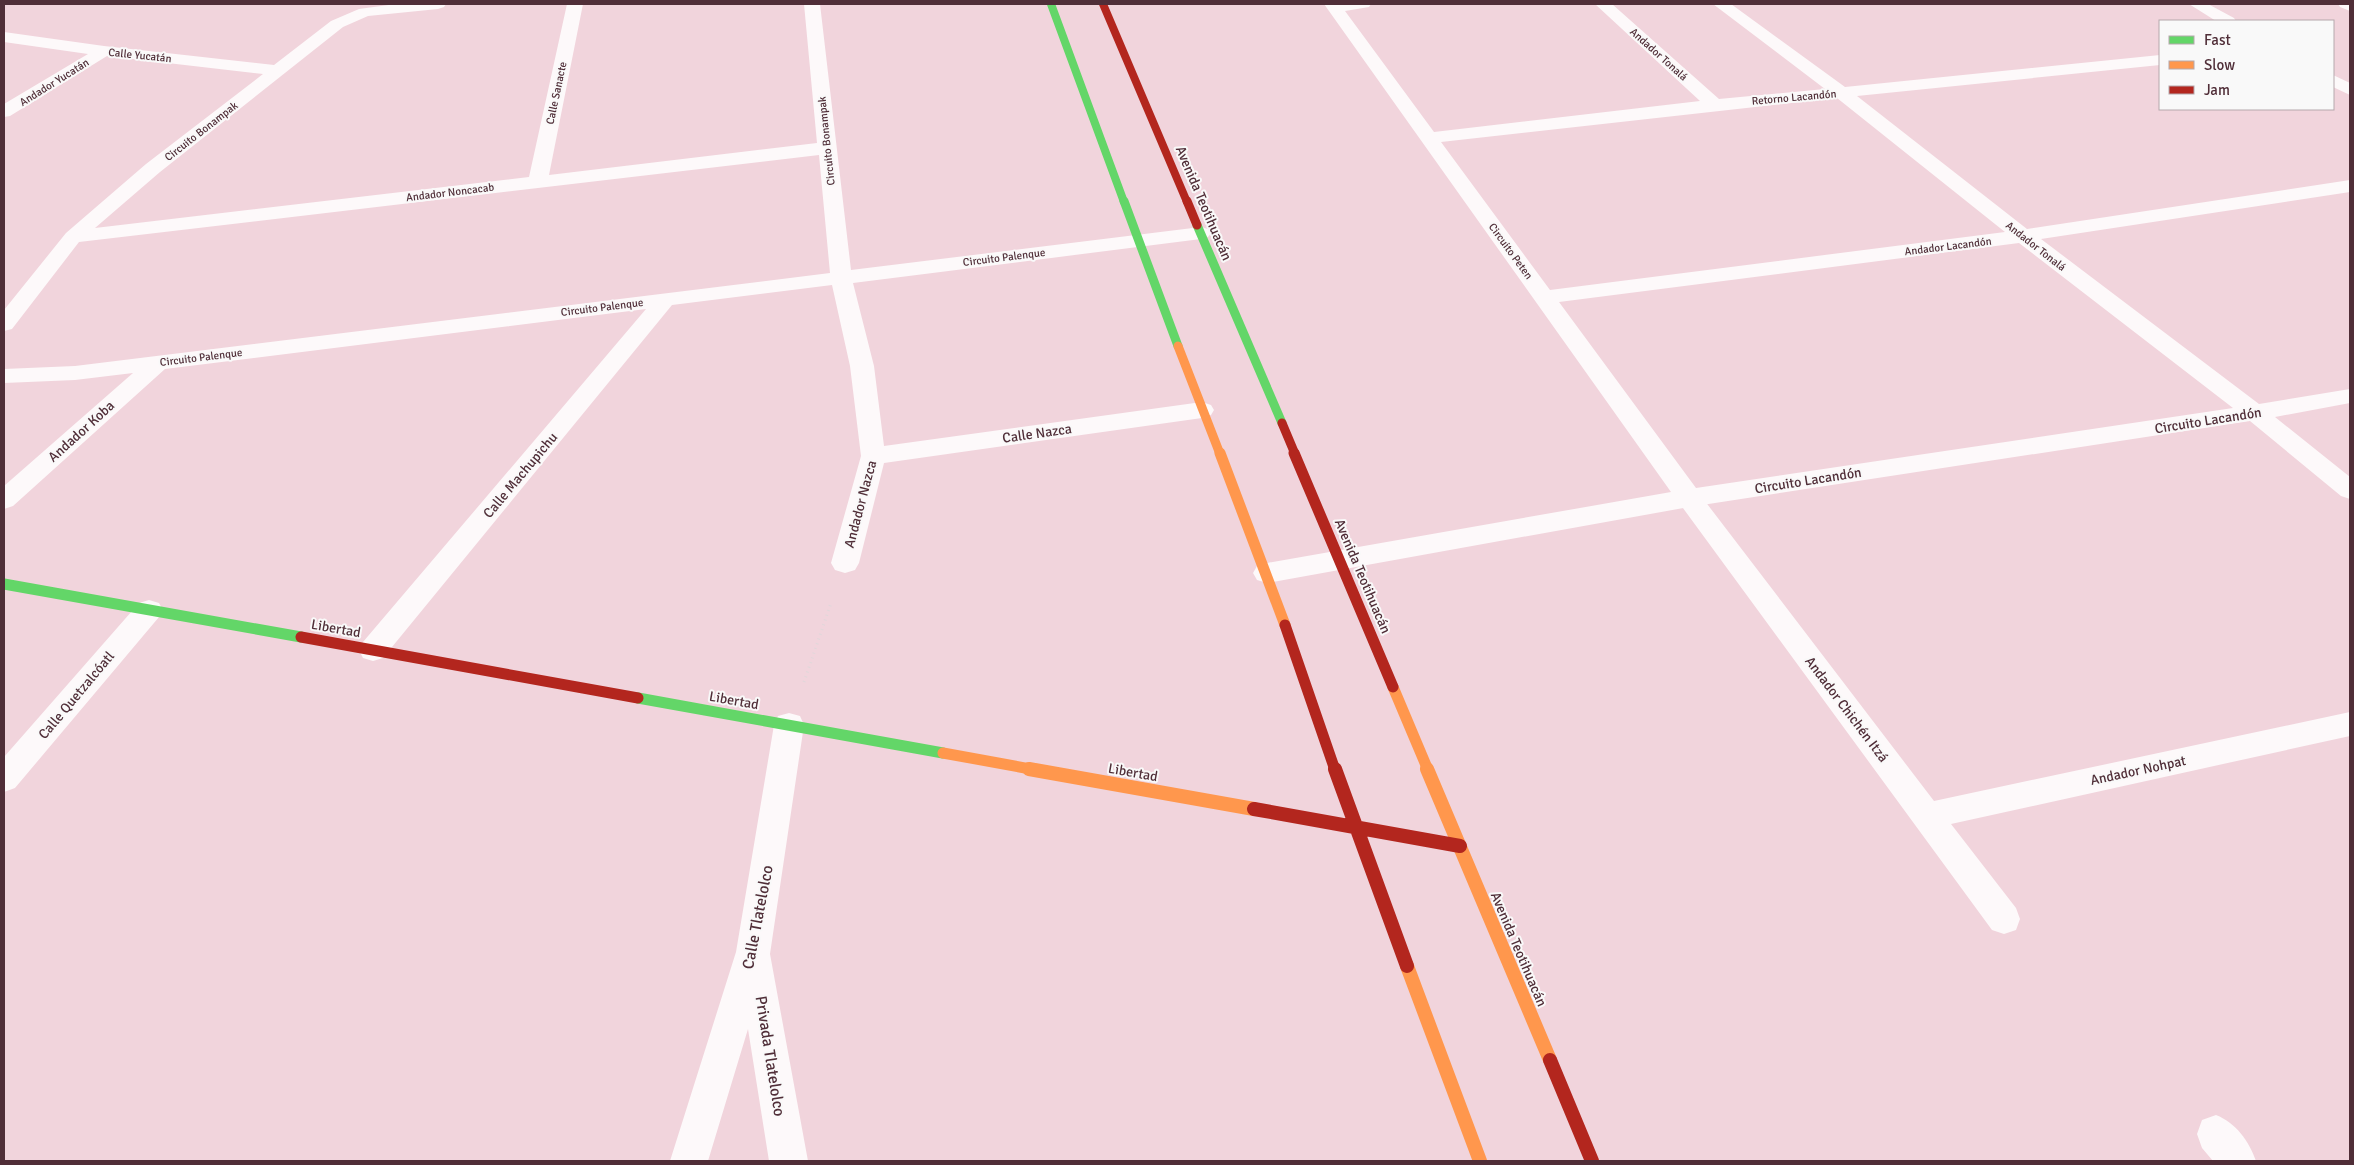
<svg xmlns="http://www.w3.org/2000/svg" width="2354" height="1165" font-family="Signika,sans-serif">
<rect width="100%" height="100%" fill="#f1d4dc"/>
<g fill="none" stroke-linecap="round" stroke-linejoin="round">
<path stroke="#e1d7da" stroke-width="3" stroke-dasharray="1 4" stroke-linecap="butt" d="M 804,682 L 831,603"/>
<path fill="#fdf9fa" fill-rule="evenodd" d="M 1689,490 L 1698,492 L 1934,801 L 2350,712 L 2350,736 L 1951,824 L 2016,908 L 2020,919 L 2016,930 L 2004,934 L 1992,930 L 1680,504 L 1677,498 L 1680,492 Z"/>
<path fill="#fdf9fa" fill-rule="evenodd" d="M 396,4 L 446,4 L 444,7 L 438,9 L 368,16 L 343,27 L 160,172 L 95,228 L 529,177 L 567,4 L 583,4 L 549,175 L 817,143 L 804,4 L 820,4 L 851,270 L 1201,227 L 1208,229 L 1211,233 L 1208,237 L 1201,239 L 853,283 L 874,366 L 884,446 L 1202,402 L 1211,405 L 1214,410 L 1211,415 L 1202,418 L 884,463 L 859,563 L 855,570 L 845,573 L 835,570 L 831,563 L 861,456 L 850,366 L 832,285 L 672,305 L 383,658 L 373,661 L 363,658 L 359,650 L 363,642 L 646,309 L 165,369 L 13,506 L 4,509 L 4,486 L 133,373 L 75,380 L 4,383 L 4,369 L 75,366 L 830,273 L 819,155 L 79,242 L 12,329 L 4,331 L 4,310 L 66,233 L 146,164 L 263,74 L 107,56 L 10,116 L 4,117 L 4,104 L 88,54 L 4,42 L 4,32 L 104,46 L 274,65 L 331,21 L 359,9 Z
M 1324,4 L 1371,4 L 1369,7 L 1345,11 L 1434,132 L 1700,101 L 1595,4 L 1612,4 L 1719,99 L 1825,89 L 1713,4 L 1731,4 L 1845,87 L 2160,55 L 2160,65 L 1857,96 L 2027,229 L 2350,180 L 2350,192 L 2041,239 L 2259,404 L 2350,389 L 2350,403 L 2275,417 L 2350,477 L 2350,499 L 2341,496 L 2250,421 L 1689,507 L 1267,583 L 1257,580 L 1253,573 L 1257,566 L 1267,563 L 1671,492 ZM 1837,98 L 2005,232 L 1550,290 L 1441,142 ZM 2019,243 L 2233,408 L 1696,488 L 1559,302 Z
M 2189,4 L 2208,4 L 2234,18 L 2236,21 L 2216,21 Z
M 2338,4 L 2350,4 L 2350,11 L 2340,7 Z
M 2333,75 L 2350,83 L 2350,95 L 2333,87 Z
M 149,600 L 159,603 L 163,610 L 159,617 L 15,788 L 4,792 L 4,757 L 139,603 Z
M 789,713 L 800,716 L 804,725 L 770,954 L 808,1161 L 769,1161 L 748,1029 L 708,1161 L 670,1161 L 736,952 L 774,725 L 778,716 Z
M 2216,1115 C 2236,1123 2249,1141 2256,1161 L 2213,1161 L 2202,1148 L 2197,1134 L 2202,1120 Z"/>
<path stroke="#63d668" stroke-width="8" d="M 1051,4 L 1124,202"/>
<path stroke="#63d668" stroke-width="9" d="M 1124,201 L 1178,346
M 1197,225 L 1282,423"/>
<path stroke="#63d668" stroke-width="11" d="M 4,584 L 301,637
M 638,698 L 943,753"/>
<path stroke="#ff974d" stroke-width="9" d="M 1178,346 L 1220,454"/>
<path stroke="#ff974d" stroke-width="11" d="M 1220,453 L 1285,625
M 1393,687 L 1428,770
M 943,753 L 1036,770"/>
<path stroke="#ff974d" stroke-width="14" d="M 1029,769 L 1254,809
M 1427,769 L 1550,1060
M 1407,966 L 1480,1161"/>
<path stroke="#b3261e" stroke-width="8" d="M 1103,4 L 1187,202"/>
<path stroke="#b3261e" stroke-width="9" d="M 1187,201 L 1197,225
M 1282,423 L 1295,454"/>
<path stroke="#b3261e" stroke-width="11" d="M 1294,453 L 1393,687
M 1285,625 L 1335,770
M 301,637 L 638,698"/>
<path stroke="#b3261e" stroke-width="14" d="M 1335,769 L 1407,966
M 1254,809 L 1460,846
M 1550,1060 L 1592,1161"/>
</g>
<g text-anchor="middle" stroke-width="4" stroke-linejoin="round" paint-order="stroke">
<g font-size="11" fill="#502e38" stroke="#f9f9f9">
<text transform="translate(1659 54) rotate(42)" y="4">Andador Tonalá</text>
<text transform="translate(140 55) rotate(6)" y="4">Calle Yucatán</text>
<text transform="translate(54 82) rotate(-32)" y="4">Andador Yucatán</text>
<text transform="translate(556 93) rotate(-78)" y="4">Calle Sanacte</text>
<text transform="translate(1794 97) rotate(-5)" y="4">Retorno Lacandón</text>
<text transform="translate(201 131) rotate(-38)" y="4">Circuito Bonampak</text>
<text transform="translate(826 141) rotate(-96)" y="4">Circuito Bonampak</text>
<text transform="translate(450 192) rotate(-7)" y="4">Andador Noncacab</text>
<text transform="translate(1948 246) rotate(-7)" y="4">Andador Lacandón</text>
<text transform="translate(2036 246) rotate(38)" y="4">Andador Tonalá</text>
<text transform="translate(1511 251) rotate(54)" y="4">Circuito Peten</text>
<text transform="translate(1004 257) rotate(-7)" y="4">Circuito Palenque</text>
<text transform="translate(602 307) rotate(-7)" y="4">Circuito Palenque</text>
<text transform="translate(201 357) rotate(-7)" y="4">Circuito Palenque</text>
</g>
<g font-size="14" fill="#502e38" stroke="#f9f9f9">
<text transform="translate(1204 203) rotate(67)" y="5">Avenida Teotihuacán</text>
<text transform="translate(2208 420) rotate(-9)" y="5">Circuito Lacandón</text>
<text transform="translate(81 431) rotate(-42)" y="5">Andador Koba</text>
<text transform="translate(1037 433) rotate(-8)" y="5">Calle Nazca</text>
<text transform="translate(520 475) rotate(-50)" y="5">Calle Machupichu</text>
<text transform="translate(1808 480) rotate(-9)" y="5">Circuito Lacandón</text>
<text transform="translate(860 504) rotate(-75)" y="5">Andador Nazca</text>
<text transform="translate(1363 576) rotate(67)" y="5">Avenida Teotihuacán</text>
<text transform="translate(336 628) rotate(10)" y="5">Libertad</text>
<text transform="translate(76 695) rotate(-50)" y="5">Calle Quetzalcóatl</text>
<text transform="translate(734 700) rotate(10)" y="5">Libertad</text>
<text transform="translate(1847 709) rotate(53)" y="5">Andador Chichén Itzá</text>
<text transform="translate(2138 770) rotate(-12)" y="5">Andador Nohpat</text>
<text transform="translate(1133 772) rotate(10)" y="5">Libertad</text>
<text transform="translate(1519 949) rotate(67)" y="5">Avenida Teotihuacán</text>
</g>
<g font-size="16" fill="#502e38" stroke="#f9f9f9">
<text transform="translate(757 917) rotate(-79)" y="6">Calle Tlatelolco</text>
<text transform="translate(771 1056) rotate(81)" y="6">Privada Tlatelolco</text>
</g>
</g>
<rect width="2354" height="1165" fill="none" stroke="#502e38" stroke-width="10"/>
<rect x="2159" y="20" width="175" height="90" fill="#f9f9f9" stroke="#b5a8ac"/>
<rect x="2169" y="36" width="25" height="8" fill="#63d668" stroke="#b5a8ac"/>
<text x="2204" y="45" font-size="15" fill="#502e38">Fast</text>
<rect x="2169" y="61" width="25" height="8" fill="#ff974d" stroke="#b5a8ac"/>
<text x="2204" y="70" font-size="15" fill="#502e38">Slow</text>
<rect x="2169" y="86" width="25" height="8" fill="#b3261e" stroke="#b5a8ac"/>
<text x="2204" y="95" font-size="15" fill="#502e38">Jam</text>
</svg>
